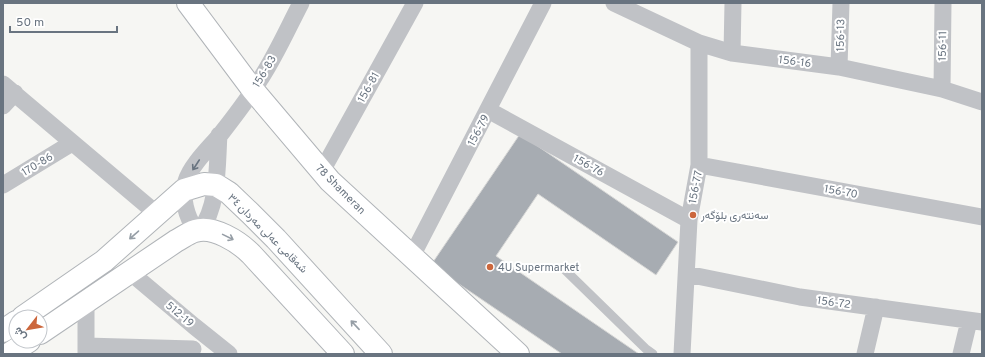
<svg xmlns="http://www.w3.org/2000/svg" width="985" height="357" font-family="Overpass,Vazirmatn,sans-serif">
<rect width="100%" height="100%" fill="#f6f6f3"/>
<path fill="#a7acb2" stroke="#d7d7d6" d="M 520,134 L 678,242 L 656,275 L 538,194 L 496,256 L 639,354 L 562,354 L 431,265 Z"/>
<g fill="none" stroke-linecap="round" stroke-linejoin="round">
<defs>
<path id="secondary" d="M 188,3 L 253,90 L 330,181 L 518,354
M 23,317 L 104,261 L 184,190 L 204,184 L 216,185 L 221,188 L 229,193 L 250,213 L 276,239 L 381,354
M 3,331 L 16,322
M 40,333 L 176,241 C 182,238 188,233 195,231 C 213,225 239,242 251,254 L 343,354
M 9,354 L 29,341"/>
</defs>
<use href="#secondary" stroke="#b0b4b8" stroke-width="24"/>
<path stroke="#c0c2c6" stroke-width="9" d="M 563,268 L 646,349 L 653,354"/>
<path stroke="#c0c2c6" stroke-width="17" d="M 614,3 L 699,43 L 732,53 L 839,67 L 942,89 L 982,102
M 732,53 L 733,3
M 839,67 L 841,3
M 3,84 L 157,214
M 942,89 L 943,3
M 3,106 L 15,93
M 488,110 L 689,220
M 699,165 L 982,217
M 322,171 L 415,3
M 3,185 L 72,143
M 196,230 C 186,217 181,197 186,181 C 191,165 209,148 220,135 C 234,117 249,98 261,78 C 276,55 288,28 301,3
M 200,230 C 219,207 217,163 219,135
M 412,256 L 543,3
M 131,273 L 194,326 L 229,354
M 687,274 L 800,297 L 982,322
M 86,302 L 86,354
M 86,346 L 193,349
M 682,354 L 689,220 L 699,165 L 699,43
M 865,354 L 876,307
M 961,354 L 969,321"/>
<use href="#secondary" stroke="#fff" stroke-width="22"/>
</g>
<defs><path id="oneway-shaft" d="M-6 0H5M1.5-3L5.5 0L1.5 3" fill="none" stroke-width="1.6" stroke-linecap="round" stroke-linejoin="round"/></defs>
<use stroke="#697480" href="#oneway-shaft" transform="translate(196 165) rotate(123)"/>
<g stroke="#969ea6">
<use href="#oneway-shaft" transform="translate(134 235) rotate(139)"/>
<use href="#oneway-shaft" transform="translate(228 237) rotate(26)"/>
<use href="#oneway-shaft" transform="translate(355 325) rotate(-133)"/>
</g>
<g fill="#cc673d" stroke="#fff" stroke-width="1.5">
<circle cx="693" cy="215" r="4"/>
<circle cx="490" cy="267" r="4"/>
</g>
<g text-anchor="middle" stroke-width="4" stroke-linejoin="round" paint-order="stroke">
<g font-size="11" fill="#697480" stroke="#fff">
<text transform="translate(840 35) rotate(-89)" y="4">156-13</text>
<text transform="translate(942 46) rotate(-89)" y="4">156-11</text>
<text transform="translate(795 61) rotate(7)" y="4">156-16</text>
<text transform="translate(264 71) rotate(-59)" y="4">156-83</text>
<text transform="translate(368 87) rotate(-61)" y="4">156-81</text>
<text transform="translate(478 130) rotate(-62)" y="4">156-79</text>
<text transform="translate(37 164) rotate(-31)" y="4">170-86</text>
<text transform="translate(589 165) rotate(29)" y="4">156-76</text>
<text transform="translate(695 187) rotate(-79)" y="4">156-77</text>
<text transform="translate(341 189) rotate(45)" y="4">78 Shameran</text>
<text transform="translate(841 191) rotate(10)" y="4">156-70</text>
<text transform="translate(268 233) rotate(45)" y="4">شەقامی عەلی مەردان ٣٤</text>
<text transform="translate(834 302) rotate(8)" y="4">156-72</text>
<text transform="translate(180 314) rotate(40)" y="4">512-19</text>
</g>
<g font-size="11" fill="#697480" stroke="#fff" text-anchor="start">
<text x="701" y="219">سەنتەری بلۆگەر</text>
<text x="498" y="271">4U Supermarket</text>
</g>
</g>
<rect width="985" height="357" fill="none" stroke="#697480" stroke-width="8"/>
<g transform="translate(28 329) rotate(239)"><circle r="19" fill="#ffffff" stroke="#c3c7cc"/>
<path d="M0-3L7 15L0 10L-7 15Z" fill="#cc673d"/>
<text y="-6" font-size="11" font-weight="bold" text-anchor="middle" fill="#697480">ش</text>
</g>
<path d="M10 26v6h107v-6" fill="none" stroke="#697480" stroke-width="2"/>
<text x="16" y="26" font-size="12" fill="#697480" stroke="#ffffff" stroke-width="3" paint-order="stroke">50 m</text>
</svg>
